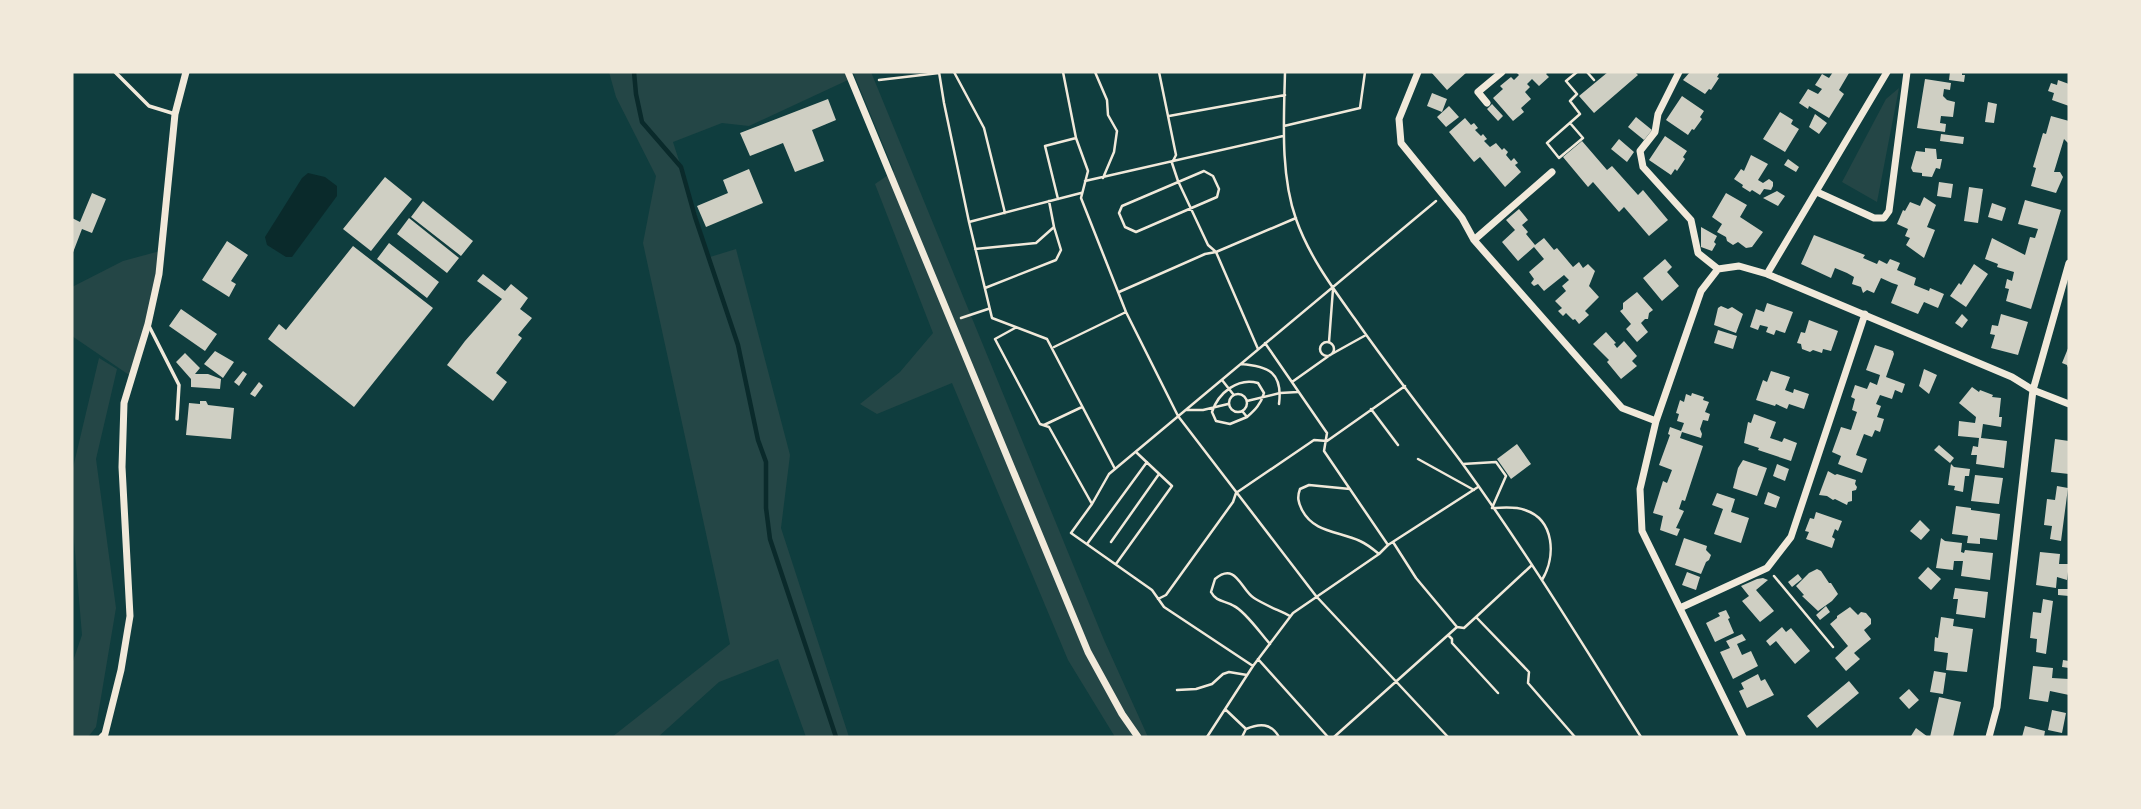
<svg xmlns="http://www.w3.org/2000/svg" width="2141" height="809" font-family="'Archivo Narrow',sans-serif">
<rect width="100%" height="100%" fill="#0f3d3e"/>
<path fill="#244646" d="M 609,72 L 845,72 L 848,80 L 749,126 L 722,123 L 673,142 L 710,257 L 736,249 L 790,455 L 781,528 L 849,737 L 806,737 L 778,659 L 719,682 L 658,737 L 612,737 L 730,644 L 643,243 L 656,176 L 616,97 Z
M 853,72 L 871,72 L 1104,640 L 1148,737 L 1115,737 L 1068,660 L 952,383 L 877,414 L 860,404 L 900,372 L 933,333 L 875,184 L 894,171 Z
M 1899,88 L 1877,202 L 1842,182 L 1886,99 Z
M 160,251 L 159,274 L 132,377 L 72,336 L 72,287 L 123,261 Z
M 99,358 L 117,369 L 96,459 L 116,608 L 96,727 L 88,737 L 72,737 L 72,664 L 82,635 L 72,516 L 72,472 Z"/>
<path fill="#0a2a2b" d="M 308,173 L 325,177 L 337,186 L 337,196 L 292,257 L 286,257 L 267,245 L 265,237 L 302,178 Z"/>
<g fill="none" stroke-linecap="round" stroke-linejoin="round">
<path stroke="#0a2a2b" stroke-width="4.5" d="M 634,72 L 636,94 L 642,122 L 681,167 L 695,217 L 738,345 L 758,440 L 766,462 L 766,508 L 770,539 L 836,737"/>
</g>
<path fill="#cfcfc3" d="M 1431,72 L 1467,72 L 1447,90 Z
M 1516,72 L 1548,72 L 1546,74 L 1549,77 L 1539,86 L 1532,79 L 1527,84 L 1530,87 L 1525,92 L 1531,99 L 1521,108 L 1524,112 L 1513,121 L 1493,98 L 1503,89 L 1500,86 L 1511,77 L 1514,80 L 1519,75 Z
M 1608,72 L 1635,72 L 1638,75 L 1594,113 L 1579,96 Z
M 1690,72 L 1720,72 L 1717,77 L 1719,78 L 1711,90 L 1709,89 L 1705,94 L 1683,80 Z
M 1833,72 L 1849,73 L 1839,90 L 1844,94 L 1829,118 L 1809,106 L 1808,109 L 1799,103 L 1808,89 L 1818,94 L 1822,89 L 1815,85 L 1819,79 L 1822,74 L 1829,78 Z
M 1950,72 L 1962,72 L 1962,75 L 1965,75 L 1964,82 L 1949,80 Z
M 1925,79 L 1951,83 L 1950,90 L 1944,89 L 1943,96 L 1947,100 L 1955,102 L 1953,117 L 1941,116 L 1940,123 L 1946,124 L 1945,132 L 1917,128 Z
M 2058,80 L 2069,84 L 2069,106 L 2052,100 L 2054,93 L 2048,91 L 2051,83 L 2057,85 Z
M 1432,93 L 1447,99 L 1442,112 L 1427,106 Z
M 1682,96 L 1704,111 L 1700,117 L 1702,119 L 1694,130 L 1692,129 L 1688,135 L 1666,120 Z
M 828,99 L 836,120 L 812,130 L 824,161 L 795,172 L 783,143 L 750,156 L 740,133 Z
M 1988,102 L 1997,104 L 1994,123 L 1985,122 Z
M 1492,104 L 1503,116 L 1498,121 L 1487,109 Z
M 1449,106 L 1459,117 L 1446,127 L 1437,117 Z
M 1780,112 L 1793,120 L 1791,124 L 1799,129 L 1785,152 L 1763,139 Z
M 1815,114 L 1827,123 L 1819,134 L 1809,127 Z
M 2051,116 L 2069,121 L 2069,144 L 2064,139 L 2054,172 L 2060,172 L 2063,177 L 2056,193 L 2031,186 L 2036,168 L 2033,167 L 2043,133 L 2046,134 Z
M 1636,117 L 1652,130 L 1644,140 L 1628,127 Z
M 1465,118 L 1471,125 L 1474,123 L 1478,128 L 1475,130 L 1481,136 L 1483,134 L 1487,139 L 1484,141 L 1490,147 L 1496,143 L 1502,150 L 1504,148 L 1508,152 L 1506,155 L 1511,161 L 1514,158 L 1518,163 L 1515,165 L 1521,172 L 1505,187 L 1480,157 L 1474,162 L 1449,132 Z
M 1941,134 L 1964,137 L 1963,144 L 1940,141 Z
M 1665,136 L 1687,151 L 1683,157 L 1685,159 L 1677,171 L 1675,169 L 1671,175 L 1649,160 Z
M 1619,139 L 1634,152 L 1627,162 L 1611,149 Z
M 1582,141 L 1607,170 L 1612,166 L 1638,195 L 1643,190 L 1668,220 L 1649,236 L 1624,207 L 1619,212 L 1593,182 L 1588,187 L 1563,157 Z
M 1925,148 L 1936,149 L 1937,159 L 1942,159 L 1940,169 L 1936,168 L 1932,177 L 1922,176 L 1922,173 L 1913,172 L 1911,168 L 1916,151 L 1925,152 Z
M 1751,155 L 1768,164 L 1758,180 L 1763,183 L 1769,179 L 1773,182 L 1773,186 L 1771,190 L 1764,189 L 1760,195 L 1752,190 L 1750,192 L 1742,187 L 1743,185 L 1734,179 L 1741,169 L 1744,171 Z
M 1788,159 L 1799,167 L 1796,172 L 1784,165 Z
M 749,169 L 763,203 L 706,227 L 697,206 L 728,193 L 723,180 Z
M 385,177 L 412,199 L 371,251 L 343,229 Z
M 1939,182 L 1953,184 L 1951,198 L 1937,196 Z
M 1969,187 L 1983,189 L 1978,223 L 1964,221 Z
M 1777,191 L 1785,196 L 1778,206 L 1763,198 Z
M 92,193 L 106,199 L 92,233 L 82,229 L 72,255 L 72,218 L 80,222 Z
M 1726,193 L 1747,205 L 1740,217 L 1763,232 L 1752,247 L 1746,248 L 1738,242 L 1733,245 L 1727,241 L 1726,237 L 1717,232 L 1722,224 L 1712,217 Z
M 1924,197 L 1936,205 L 1927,227 L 1935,230 L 1924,258 L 1906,245 L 1910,238 L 1905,236 L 1908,229 L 1897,224 L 1903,210 L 1905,211 L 1910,202 L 1920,206 Z
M 2025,200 L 2061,210 L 2031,309 L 2006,301 L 2009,289 L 2005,288 L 2007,279 L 2012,281 L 2014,272 L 1997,267 L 1998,264 L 1985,259 L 1992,238 L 2025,255 L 2030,237 L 2035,238 L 2038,229 L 2018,224 Z
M 423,201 L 473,241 L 461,256 L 411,217 Z
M 1992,203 L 2006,208 L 2002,221 L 1988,217 Z
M 1519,209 L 1528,220 L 1522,225 L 1528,232 L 1526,234 L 1535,245 L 1544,238 L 1554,250 L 1557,248 L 1573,267 L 1579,262 L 1583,268 L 1588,264 L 1595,271 L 1589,286 L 1599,297 L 1585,311 L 1589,315 L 1579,324 L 1575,319 L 1573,320 L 1566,313 L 1563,316 L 1558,311 L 1562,308 L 1555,301 L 1566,291 L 1562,286 L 1569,280 L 1564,275 L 1544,291 L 1538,284 L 1534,286 L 1531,283 L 1534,279 L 1529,272 L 1544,259 L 1534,247 L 1518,261 L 1502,242 L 1515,230 L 1506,220 Z
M 409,218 L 459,258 L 447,273 L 397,234 Z
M 1701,227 L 1717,236 L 1714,242 L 1716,244 L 1712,251 L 1701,247 Z
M 1814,235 L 1865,255 L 1863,258 L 1877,264 L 1879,260 L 1887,264 L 1890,259 L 1900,263 L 1897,270 L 1916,278 L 1914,285 L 1929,291 L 1930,288 L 1944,294 L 1938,308 L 1924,302 L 1918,314 L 1891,303 L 1898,285 L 1892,283 L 1881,278 L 1874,293 L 1867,290 L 1863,293 L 1861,287 L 1852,284 L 1854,277 L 1847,273 L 1835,268 L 1831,278 L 1801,264 Z
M 227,241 L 248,255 L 231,281 L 236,284 L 229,297 L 202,280 Z
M 389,243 L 439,282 L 427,298 L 377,259 Z
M 353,246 L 433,308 L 354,407 L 268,339 L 279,324 L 286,330 Z
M 1665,259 L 1672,267 L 1667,272 L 1679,286 L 1662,301 L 1643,278 Z
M 1974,264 L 1988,274 L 1966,307 L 1950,296 L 1959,283 L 1961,285 Z
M 483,274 L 505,291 L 511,284 L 528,298 L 520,309 L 532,318 L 518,335 L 522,338 L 496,373 L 507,382 L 493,401 L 447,365 L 465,341 L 502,299 L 477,281 Z
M 1637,292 L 1653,310 L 1649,313 L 1648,319 L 1645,319 L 1641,323 L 1648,332 L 1637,342 L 1626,329 L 1631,324 L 1620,311 L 1623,309 L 1623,303 Z
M 1767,303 L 1793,312 L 1785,333 L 1776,330 L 1774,335 L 1766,332 L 1768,327 L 1760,325 L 1758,330 L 1750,327 L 1756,309 L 1764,312 Z
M 1721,306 L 1728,309 L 1732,307 L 1743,314 L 1736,333 L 1714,325 L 1718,308 Z
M 181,309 L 217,334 L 205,351 L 169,326 Z
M 1962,314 L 1968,320 L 1962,328 L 1955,323 Z
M 2001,314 L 2028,322 L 2018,355 L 1991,348 L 1995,335 L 1990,334 L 1992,325 L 1998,326 Z
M 1809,320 L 1838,331 L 1831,351 L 1823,349 L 1822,353 L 1813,350 L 1810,352 L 1802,349 L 1801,344 L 1797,343 L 1801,332 L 1805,333 Z
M 1718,330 L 1737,336 L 1733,349 L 1714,343 Z
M 1606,332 L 1616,343 L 1614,344 L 1617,348 L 1624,341 L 1637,356 L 1632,361 L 1637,366 L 1621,379 L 1607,362 L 1609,360 L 1593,344 Z
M 1875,345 L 1893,351 L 1894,354 L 1886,377 L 1905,384 L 1902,393 L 1895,390 L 1892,399 L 1880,395 L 1876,404 L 1881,406 L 1877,417 L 1884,419 L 1880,432 L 1875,430 L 1872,437 L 1864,434 L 1856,455 L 1867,459 L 1862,473 L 1838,464 L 1841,456 L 1832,452 L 1841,427 L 1851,430 L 1857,412 L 1852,410 L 1855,399 L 1851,397 L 1855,385 L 1867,389 L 1870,382 L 1877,385 L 1880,375 L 1866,370 Z
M 2069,346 L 2069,370 L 2067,365 L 2062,363 Z
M 215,351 L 234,362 L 223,378 L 204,364 Z
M 185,353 L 200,368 L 195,374 L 208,374 L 221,379 L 220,389 L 191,387 L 191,379 L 176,362 Z
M 1924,369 L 1937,375 L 1929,394 L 1919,386 Z
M 243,371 L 247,374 L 239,386 L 234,382 Z
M 1771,371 L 1790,377 L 1785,390 L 1793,393 L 1794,389 L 1809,394 L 1804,409 L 1789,404 L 1787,409 L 1776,404 L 1775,406 L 1756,400 L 1763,380 L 1767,382 Z
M 259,382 L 263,386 L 255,397 L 250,394 Z
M 1972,387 L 1979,392 L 1980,390 L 1993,395 L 1992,397 L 2001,398 L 1999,417 L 2002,417 L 2001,427 L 1983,424 L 1981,438 L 2007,441 L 2004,468 L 1976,464 L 1977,455 L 1971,455 L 1973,446 L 1978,447 L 1979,438 L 1958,436 L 1959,421 L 1975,423 L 1976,417 L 1959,403 Z
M 1692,393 L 1704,397 L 1703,400 L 1709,402 L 1705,412 L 1710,414 L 1708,421 L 1703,420 L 1700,429 L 1702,434 L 1701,438 L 1682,432 L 1680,438 L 1703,446 L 1685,501 L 1682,500 L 1679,509 L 1684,511 L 1676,528 L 1680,529 L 1677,536 L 1660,530 L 1663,516 L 1653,513 L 1663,481 L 1667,483 L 1672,470 L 1659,465 L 1670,435 L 1668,434 L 1670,427 L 1681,431 L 1684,423 L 1677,421 L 1679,414 L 1676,413 L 1680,400 L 1684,402 L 1686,394 L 1691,396 Z
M 200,401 L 206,401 L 208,405 L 234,408 L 231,439 L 186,435 L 189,403 L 200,404 Z
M 1754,414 L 1776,422 L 1770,438 L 1782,442 L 1784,438 L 1797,443 L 1791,461 L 1758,450 L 1759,448 L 1744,443 L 1748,422 L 1751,423 Z
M 2055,439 L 2069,441 L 2069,474 L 2051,472 Z
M 1517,444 L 1531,464 L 1511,479 L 1497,459 Z
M 1939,445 L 1954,458 L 1950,463 L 1934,450 Z
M 1743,460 L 1767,468 L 1757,496 L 1733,488 L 1738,468 Z
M 1777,464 L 1789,469 L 1785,481 L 1773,476 Z
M 1951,464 L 1954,467 L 1970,469 L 1969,476 L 1965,476 L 1963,492 L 1954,490 L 1955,486 L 1948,485 Z
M 1828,471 L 1835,475 L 1837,474 L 1856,480 L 1855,484 L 1857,487 L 1856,490 L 1852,491 L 1852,501 L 1848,502 L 1847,505 L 1835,499 L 1833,500 L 1827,496 L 1819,495 Z
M 1975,475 L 2003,478 L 1999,504 L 1971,501 Z
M 2057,486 L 2068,488 L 2061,541 L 2050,539 L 2052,526 L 2044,525 L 2047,499 L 2055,500 Z
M 1768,492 L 1780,497 L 1776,508 L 1764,504 Z
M 1717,493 L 1735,499 L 1731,512 L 1749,518 L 1741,543 L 1714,534 L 1723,509 L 1712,505 Z
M 1956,506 L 1971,508 L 1971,510 L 2000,514 L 1997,540 L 1980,538 L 1980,544 L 1967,543 L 1968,536 L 1952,534 Z
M 1816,512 L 1842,521 L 1838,531 L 1835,529 L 1832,537 L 1835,539 L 1832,548 L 1806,539 L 1809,532 L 1805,531 L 1810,518 L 1814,519 Z
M 1920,520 L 1930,530 L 1921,540 L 1910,531 Z
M 1684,538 L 1707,546 L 1706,550 L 1711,555 L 1709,560 L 1706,562 L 1701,574 L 1675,565 Z
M 1941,538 L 1945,541 L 1962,543 L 1961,552 L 1964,553 L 1965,550 L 1993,553 L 1990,580 L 1961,576 L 1963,561 L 1954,561 L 1953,570 L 1936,568 Z
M 2040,552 L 2060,554 L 2059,564 L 2069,564 L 2067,580 L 2057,577 L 2056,588 L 2036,585 Z
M 1928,567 L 1941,579 L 1931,590 L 1918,578 Z
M 1817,569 L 1821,571 L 1829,583 L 1831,583 L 1838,594 L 1832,601 L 1818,611 L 1802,596 L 1804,595 L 1796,586 L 1809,573 Z
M 1687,572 L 1700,577 L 1696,590 L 1682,585 Z
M 1798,574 L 1802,579 L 1792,587 L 1788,582 Z
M 1763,578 L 1768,580 L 1756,590 L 1774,611 L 1760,622 L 1742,601 L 1749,596 L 1741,586 L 1757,579 Z
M 1955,588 L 1988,592 L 1985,618 L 1956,614 L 1958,599 L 1953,599 Z
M 2058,589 L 2069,589 L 2069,596 L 2058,595 Z
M 2043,599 L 2053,601 L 2046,654 L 2036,652 L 2037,639 L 2030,638 L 2033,612 L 2041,613 Z
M 1826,606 L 1830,612 L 1820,620 L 1816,615 Z
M 1850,607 L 1858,615 L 1861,612 L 1866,613 L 1871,619 L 1871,624 L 1864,630 L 1871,639 L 1854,653 L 1860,659 L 1846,671 L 1835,658 L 1848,646 L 1830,624 L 1837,618 L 1837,616 Z
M 1726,610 L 1730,618 L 1728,619 L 1734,633 L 1715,642 L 1706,623 L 1720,616 L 1718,613 Z
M 1941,617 L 1954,619 L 1953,626 L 1973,629 L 1967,672 L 1946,670 L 1948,653 L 1934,651 L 1935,637 L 1938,638 Z
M 1782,627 L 1786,632 L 1791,628 L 1810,651 L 1795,664 L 1776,641 L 1770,646 L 1766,641 Z
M 1742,634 L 1746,640 L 1737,644 L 1742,655 L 1751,651 L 1758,666 L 1733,679 L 1720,652 L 1730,648 L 1726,641 Z
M 2063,660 L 2069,661 L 2069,668 L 2062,667 Z
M 2033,666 L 2053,668 L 2052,678 L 2069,679 L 2069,695 L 2050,691 L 2048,702 L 2029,699 Z
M 1934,671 L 1946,673 L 1943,694 L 1930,692 Z
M 1758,674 L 1761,681 L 1765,679 L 1774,695 L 1747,708 L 1739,691 L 1744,689 L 1741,683 Z
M 1849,681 L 1859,693 L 1817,728 L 1807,716 Z
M 1909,689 L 1919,700 L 1909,709 L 1899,698 Z
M 1939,697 L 1961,702 L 1953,737 L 1930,737 Z
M 2052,710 L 2066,713 L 2062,733 L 2048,730 Z
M 2025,726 L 2045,731 L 2044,737 L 2022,737 Z
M 1916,728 L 1928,737 L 1911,736 Z"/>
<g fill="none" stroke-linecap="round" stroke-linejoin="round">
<path stroke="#f1e9da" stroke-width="2.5" d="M 939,72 L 944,103 L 969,222 L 992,318 L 1047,339 L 1115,469
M 954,72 L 984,128 L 1005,213
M 1063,72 L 1076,138 L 1088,171 L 1081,198 L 1126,312 L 1178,416 L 1316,596 L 1448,737
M 1095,72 L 1107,100 L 1108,115 L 1117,131 L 1114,152 L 1103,178
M 1159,72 L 1176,155 L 1172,163 L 1178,181 L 1208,245 L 1216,252 L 1258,349
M 1285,72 C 1284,118 1280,174 1296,219 C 1309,256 1332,287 1355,319 C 1389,368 1426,415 1462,463 C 1526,551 1583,645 1641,737
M 1587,72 L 1594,80
M 879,80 L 939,73
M 1169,116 L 1285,95
M 1570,123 L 1583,138 L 1559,158 L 1547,143 L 1580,114 L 1570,101 L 1577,94 L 1566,81 L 1577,72
M 1284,126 L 1360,108 L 1365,72
M 1204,171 L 1213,176 L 1219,189 L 1217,197 L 1136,232 L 1125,227 L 1119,213 L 1122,206 Z
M 1085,181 L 1283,136
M 1058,199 L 1045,146 L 1076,138
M 969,222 L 1081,193
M 975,249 L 1036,243 L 1054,227 L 1049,201
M 985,288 L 1056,260 L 1061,250 L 1054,227
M 1119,292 L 1205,254 L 1216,252 L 1296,218
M 961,318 L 988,309
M 1015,328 L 995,339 L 1040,424 L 1049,427 L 1092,504
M 1329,342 L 1333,289
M1320 349a7 7 0 1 1 14 0a7 7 0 1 1-14 0Z
M 1265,343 L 1327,433 L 1324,451 L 1388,545
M 1054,347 L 1126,312
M 1241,364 C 1269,366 1283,373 1279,404
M 1222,380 L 1233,394
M 1292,382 L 1330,355 L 1366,335
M1229 403a9 9 0 1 1 18 0a9 9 0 1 1-18 0Z
M 1247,401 L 1280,393 L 1298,392
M 1371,409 L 1398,445
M 1187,410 L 1203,410 L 1228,404
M 1243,412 L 1247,417 L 1230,424 L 1216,421 L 1212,412 C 1218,393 1238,377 1258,383 L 1264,393 C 1261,404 1255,410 1247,417
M 1044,425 L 1082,407
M 1418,459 L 1474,490
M 1463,464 L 1496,462 L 1506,476 L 1492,508 C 1503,508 1514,506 1525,510 C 1555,520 1556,557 1542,580
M 1350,489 L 1309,485 L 1300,489 C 1297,497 1298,502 1302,510 C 1314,533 1339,531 1360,541 C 1367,544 1373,549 1379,554
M 1111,542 L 1159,474
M 1393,542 L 1416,578 L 1457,627 L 1464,628 L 1476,617
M 1087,544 L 1147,462
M 1116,564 L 1172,486 L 1137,453
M 1532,565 L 1476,617 L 1529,672 L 1528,683 L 1575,737
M 1774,576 L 1833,647
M 1158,599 L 1166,595 L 1233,502 L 1236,493 L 1314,440 L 1327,441 L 1405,386
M 1448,635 L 1452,639 L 1452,643 L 1498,693
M 1270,644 C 1261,634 1245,611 1234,606 C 1225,600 1217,603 1211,592 L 1215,579 C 1236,561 1241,590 1254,598 C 1265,605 1278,610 1290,616
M 1258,659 L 1328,737
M 1253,666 L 1164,607 L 1152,590 L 1071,533 L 1092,504 L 1109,474 L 1436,201
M 1177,690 L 1196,689 L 1212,684 L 1223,674 L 1229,672 L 1247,675
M 1225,709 L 1246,729
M 1207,737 L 1253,666 L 1293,613 L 1379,554 L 1388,545 L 1478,487
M 1242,737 L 1246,729 C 1260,723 1271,723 1279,737
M 1334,737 L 1457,627"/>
<path stroke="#f1e9da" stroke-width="3.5" d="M 115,72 L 149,106 L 175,114
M 149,326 L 179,385 L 177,419"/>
<path stroke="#f1e9da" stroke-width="7" d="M 848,72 L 1088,652 L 1122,714 L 1138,737
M 1418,72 L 1399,119 L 1401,143 L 1462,218 L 1474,240 L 1622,408 L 1656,421
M 1679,72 L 1658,114 L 1655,132 L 1640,151 L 1643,167 L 1691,220 L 1698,253 L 1718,269
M 1487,103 L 1478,92 L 1502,72
M 1817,192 L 1874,218 L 1884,218 L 1889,211 L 1907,72
M 1474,240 L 1552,172
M 1767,274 L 1887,72
M 1680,608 L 1767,568 L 1791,537 L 1865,314
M 102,737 L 105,734 L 121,670 L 130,616 L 122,467 L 124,403 L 148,324 L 159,274 L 175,114 L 186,72
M 1743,737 L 1642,531 L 1640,489 L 1656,421 L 1701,291 L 1718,269 L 1739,266 L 1767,274 L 2012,377 L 2033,390 L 2069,404
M 1989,737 L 1997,707 L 2033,390 L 2069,263"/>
</g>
<rect width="2141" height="809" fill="none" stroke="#f1e9da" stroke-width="147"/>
</svg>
